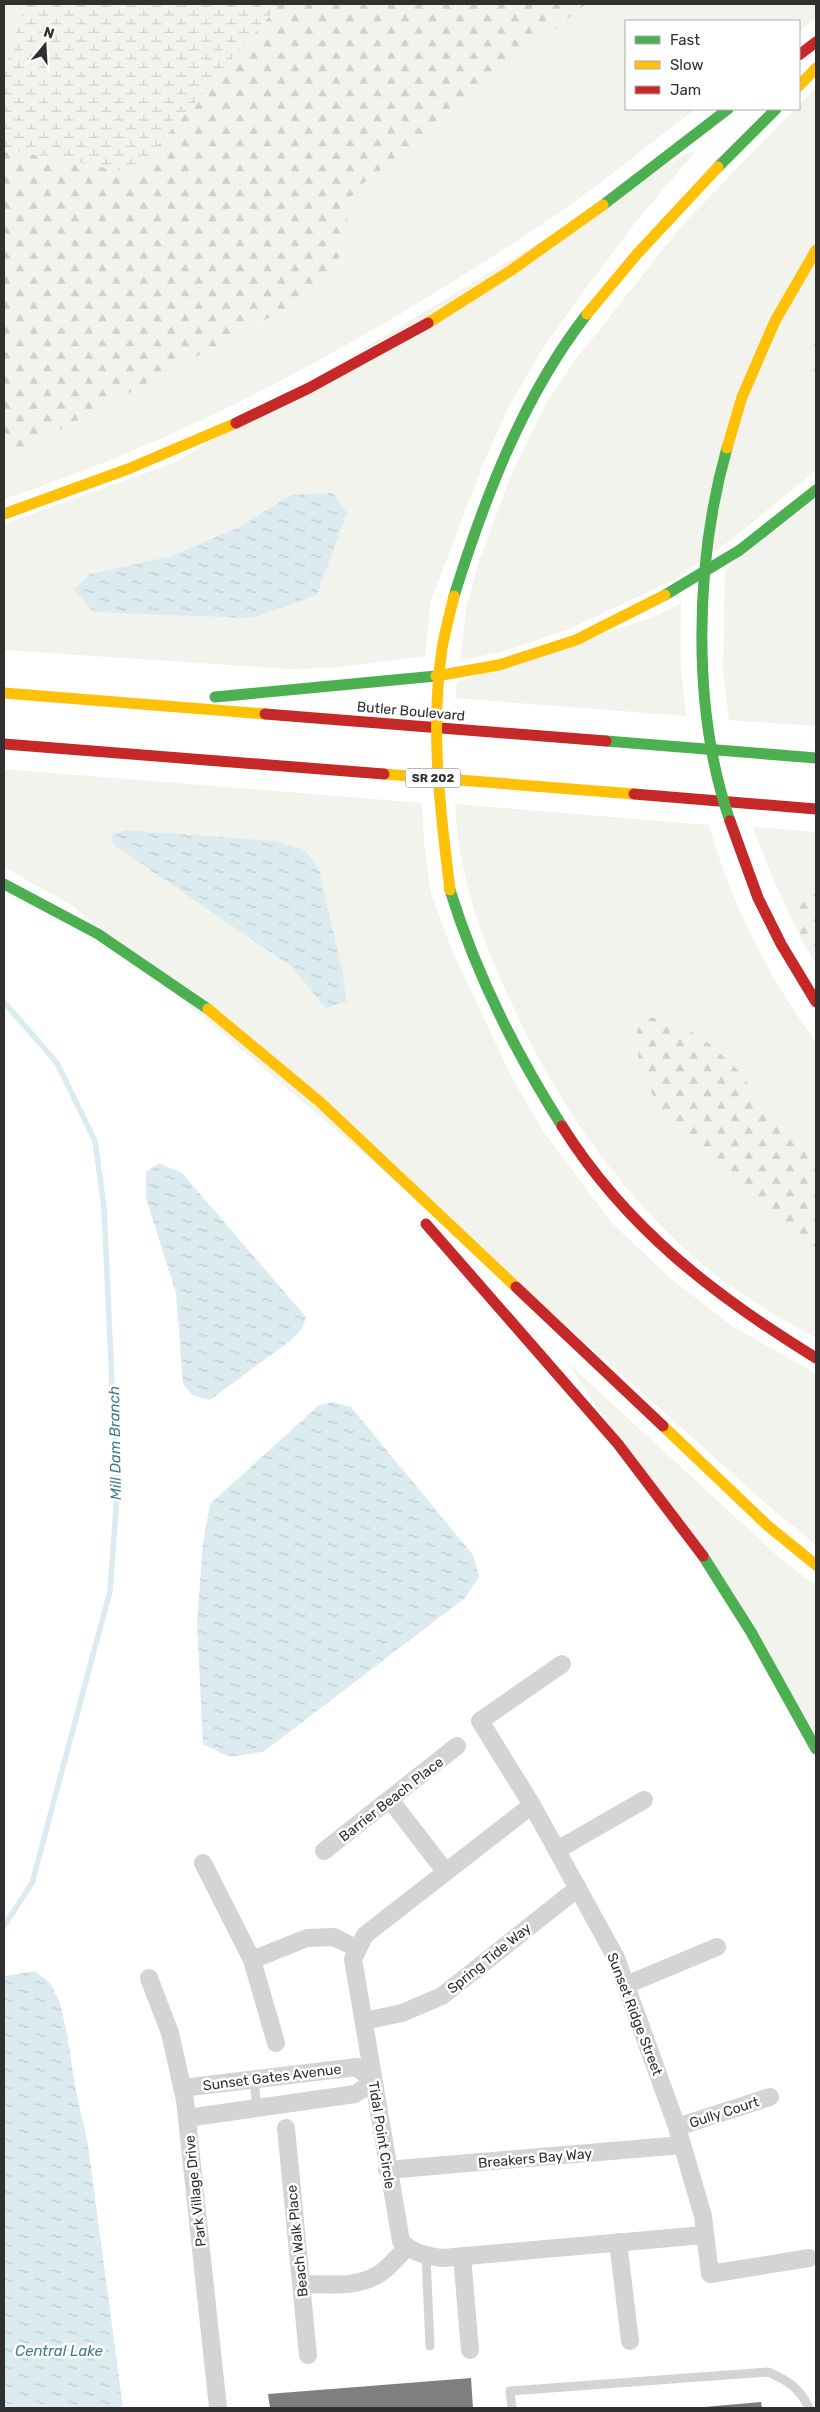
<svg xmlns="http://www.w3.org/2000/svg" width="820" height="2412" font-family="Rubik,sans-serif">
<defs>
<pattern id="forest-firs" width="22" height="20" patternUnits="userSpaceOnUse" patternTransform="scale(1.25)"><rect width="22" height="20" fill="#f1f3ec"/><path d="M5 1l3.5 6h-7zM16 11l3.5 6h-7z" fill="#cfd1cb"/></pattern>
<pattern id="wetland-marsh" width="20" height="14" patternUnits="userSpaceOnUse" patternTransform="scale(1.25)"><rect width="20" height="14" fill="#f1f3ec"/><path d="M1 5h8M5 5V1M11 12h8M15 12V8" fill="none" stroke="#cfd1cb"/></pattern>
<pattern id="water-ripples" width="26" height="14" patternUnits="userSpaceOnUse" patternTransform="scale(1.25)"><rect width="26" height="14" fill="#dbebf0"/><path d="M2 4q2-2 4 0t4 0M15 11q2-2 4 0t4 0" fill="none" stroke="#bccace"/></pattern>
</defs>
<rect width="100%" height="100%" fill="#fff"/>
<path fill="#f1f3ec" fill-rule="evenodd" d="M 4,4 L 25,4 L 4,71 Z
M 586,4 L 816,4 L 816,18 L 799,32 L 799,21 L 626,21 L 626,109 L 696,109 C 643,148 593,191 538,227 C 372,337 194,437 4,499 L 4,438 L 20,452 L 333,283 L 354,191 Z
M 816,87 L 816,470 L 735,537 L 676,579 L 569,629 L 502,652 L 460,660 L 466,609 L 478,565 L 511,475 L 546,403 L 576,359 L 683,224 L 795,109 L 799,109 L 799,105 Z
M 695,152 L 638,219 L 589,284 L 544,347 L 509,406 L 484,462 L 431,601 L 425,656 L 331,668 L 288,669 L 4,650 L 4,524 L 176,462 L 687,153 ZM 291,495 L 347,513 L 317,595 L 90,574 L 171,556 L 241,526 Z
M 816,499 L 816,726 L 729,720 L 723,672 L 725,570 Z
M 681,603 L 681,667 L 686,716 L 455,698 L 457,682 L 651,618 Z
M 4,769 L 422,803 L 424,842 L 431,893 L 451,948 L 513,1080 L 545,1134 L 611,1222 L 671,1279 L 734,1327 L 816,1374 L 816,1545 L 773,1510 L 608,1362 L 74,907 L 4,867 ZM 127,830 L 277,841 L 305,850 L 325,1008 L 292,967 L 111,834 Z
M 455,804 L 709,825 C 731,903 768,977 816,1042 L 816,1338 C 779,1317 741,1296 708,1269 C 620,1196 556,1102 510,1000 C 480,935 459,877 455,804 Z
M 753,827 L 816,832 L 816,965 C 791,920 770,875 753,827 Z
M 567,1362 L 781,1559 L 816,1586 L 816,1734 Z"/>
<path fill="url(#forest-firs)" d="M 280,4 L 586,4 L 354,191 L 333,283 L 19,452 L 4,438 L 4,149 L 134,173 Z
M 816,336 L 816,373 L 811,376 L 803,370 Z
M 816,880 L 816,953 C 794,946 795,911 802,894 C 805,888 812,884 816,880 Z
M 641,1016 L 677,1022 L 711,1045 L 740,1072 L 773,1121 L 816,1157 L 816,1255 L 766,1206 L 699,1152 L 660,1107 L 643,1079 L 635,1040 Z"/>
<path fill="url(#wetland-marsh)" d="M 25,4 L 280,4 L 134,173 L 4,149 L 4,71 Z"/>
<path fill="url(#water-ripples)" d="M 333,493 L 347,513 L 317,595 L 251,618 L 93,612 L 74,589 L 90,574 L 171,556 L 241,526 L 291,495 Z
M 127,830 L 277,841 L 305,850 L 319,870 L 343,975 L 346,1002 L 325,1008 L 292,967 L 114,845 L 111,834 Z
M 159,1163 L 182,1173 L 306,1317 L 302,1329 L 290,1341 L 210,1400 L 192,1395 L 183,1384 L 176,1293 L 146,1198 L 146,1172 Z
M 333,1402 L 351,1407 L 473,1555 L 479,1577 L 465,1598 L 263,1752 L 229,1757 L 203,1744 L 197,1622 L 203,1543 L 210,1504 L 318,1406 Z
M 35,1971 L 50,1983 L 60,2003 L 67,2034 L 75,2086 L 88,2145 L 123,2408 L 4,2408 L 4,1976 Z"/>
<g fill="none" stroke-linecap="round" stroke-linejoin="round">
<path stroke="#dbebf0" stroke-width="5.5" d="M 4,1002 L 57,1063 L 95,1141 L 104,1207 L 114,1428 L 118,1482 L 110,1591 L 32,1883 L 4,1926"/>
</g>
<path fill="#7f7f7f" d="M 471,2378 L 473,2408 L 270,2408 L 268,2394 Z
M 761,2402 L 762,2408 L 705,2408 L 704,2407 Z"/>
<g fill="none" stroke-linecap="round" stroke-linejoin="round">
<path stroke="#d4d4d4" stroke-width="9" d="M 254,2080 L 257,2108
M 426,2256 L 430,2346
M 512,2408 L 510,2391 L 768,2372 C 787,2380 800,2388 809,2408"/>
<path stroke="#d4d4d4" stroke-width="18" d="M 562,1664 L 480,1721 L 532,1805 L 616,1958 L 677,2127 L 703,2216 L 710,2274 L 809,2258
M 391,1801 L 445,1871
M 532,1805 L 365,1935 L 353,1959 L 401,2241 C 412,2253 427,2256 443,2258 L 704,2235
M 557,1850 L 644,1800
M 324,1851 L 457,1746
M 203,1863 L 252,1960 L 276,2043
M 252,1960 L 307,1938 L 334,1937 L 358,1949
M 149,1978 L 170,2033 L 185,2100 L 218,2408
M 626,1985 L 717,1947
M 364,2021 L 402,2013 L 442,1996 L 578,1888
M 182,2088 L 357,2067 L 374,2082
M 187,2118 L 355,2094 L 374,2082
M 677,2127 L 770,2097
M 286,2128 L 308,2355
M 387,2170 L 682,2145
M 618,2242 L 630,2341
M 462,2256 L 470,2350
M 301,2284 C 327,2284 359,2289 382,2272 C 391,2265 399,2256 407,2247"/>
<path stroke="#4caf50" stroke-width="11" d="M 718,167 L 776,109
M 603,205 L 728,109
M 665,595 L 740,550 L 816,490
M 454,596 C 485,497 523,396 587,314
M 215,697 L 436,676
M 606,741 L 816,758
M 4,884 L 98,934 L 208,1009
M 450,890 C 476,974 515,1052 562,1126
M 703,1556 L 751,1632 L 816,1749"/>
<path stroke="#ffc107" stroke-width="11" d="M 799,86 L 816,68
M 587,314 L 637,254 L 718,167
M 428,323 L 513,269 L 603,205
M 4,514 L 128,469 L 236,423
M 436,676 L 499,665 L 576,640 L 665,595
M 4,693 L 265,714
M 384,774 L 634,794
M 208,1009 L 320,1102 L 516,1287
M 663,1426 L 768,1526 L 816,1565"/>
<path stroke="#c62828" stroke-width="11" d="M 799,55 L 816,42
M 236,423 L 309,388 L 428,323
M 265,714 L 606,741
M 4,744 L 384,774
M 634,794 L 816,809
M 562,1126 C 626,1228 715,1296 816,1358
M 426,1224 L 618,1444 L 703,1556
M 516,1287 L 663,1426"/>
<path stroke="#4caf50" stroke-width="11" d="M 727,448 C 695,561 691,709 730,821"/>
<path stroke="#ffc107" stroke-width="11" d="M 727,448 L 742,397 L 775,321 L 816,250
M 450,890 C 440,810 430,729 442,649 C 445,631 450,613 454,596"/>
<path stroke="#c62828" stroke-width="11" d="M 730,821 L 758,898 L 781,944 L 816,1002"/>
</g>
<g text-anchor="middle" stroke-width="5" stroke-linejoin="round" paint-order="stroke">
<rect fill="#fff" stroke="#6e6e6e" stroke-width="1" x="405.5" y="768.5" width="55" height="19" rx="4"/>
<g font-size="12" font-weight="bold" fill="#303030">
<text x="433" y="782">SR 202</text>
</g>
<g font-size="14" fill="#303030" stroke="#fff">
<text transform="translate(411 711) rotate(5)" y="5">Butler Boulevard</text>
<text transform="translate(391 1799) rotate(-38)" y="5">Barrier Beach Place</text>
<text transform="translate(489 1958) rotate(-39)" y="5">Spring Tide Way</text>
<text transform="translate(635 2014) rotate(69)" y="5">Sunset Ridge Street</text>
<text transform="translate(272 2077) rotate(-7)" y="5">Sunset Gates Avenue</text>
<text transform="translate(724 2112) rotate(-18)" y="5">Gully Court</text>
<text transform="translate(382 2135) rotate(81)" y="5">Tidal Point Circle</text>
<text transform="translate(535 2158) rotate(-5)" y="5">Breakers Bay Way</text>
<text transform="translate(195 2191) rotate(-96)" y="5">Park Village Drive</text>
<text transform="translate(297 2241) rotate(-96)" y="5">Beach Walk Place</text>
</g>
<g font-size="15" font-style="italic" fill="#437d8c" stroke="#fff">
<text transform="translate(115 1443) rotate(-91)" y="5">Mill Dam Branch</text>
<text x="59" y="2356">Central Lake</text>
</g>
</g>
<rect width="820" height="2412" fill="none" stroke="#303030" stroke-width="10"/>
<rect x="625" y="20" width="175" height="90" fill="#ffffff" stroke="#acacac"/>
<rect x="635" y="36" width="25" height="8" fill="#4caf50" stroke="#acacac"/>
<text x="670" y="45" font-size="15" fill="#303030">Fast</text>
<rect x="635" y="61" width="25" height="8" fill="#ffc107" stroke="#acacac"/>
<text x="670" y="70" font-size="15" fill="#303030">Slow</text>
<rect x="635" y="86" width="25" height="8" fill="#c62828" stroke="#acacac"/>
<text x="670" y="95" font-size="15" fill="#303030">Jam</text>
<g transform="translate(45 45) rotate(18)" stroke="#ffffff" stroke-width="4" paint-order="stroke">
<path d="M0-4L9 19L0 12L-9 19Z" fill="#303030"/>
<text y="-8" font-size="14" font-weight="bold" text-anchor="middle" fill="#303030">N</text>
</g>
</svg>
